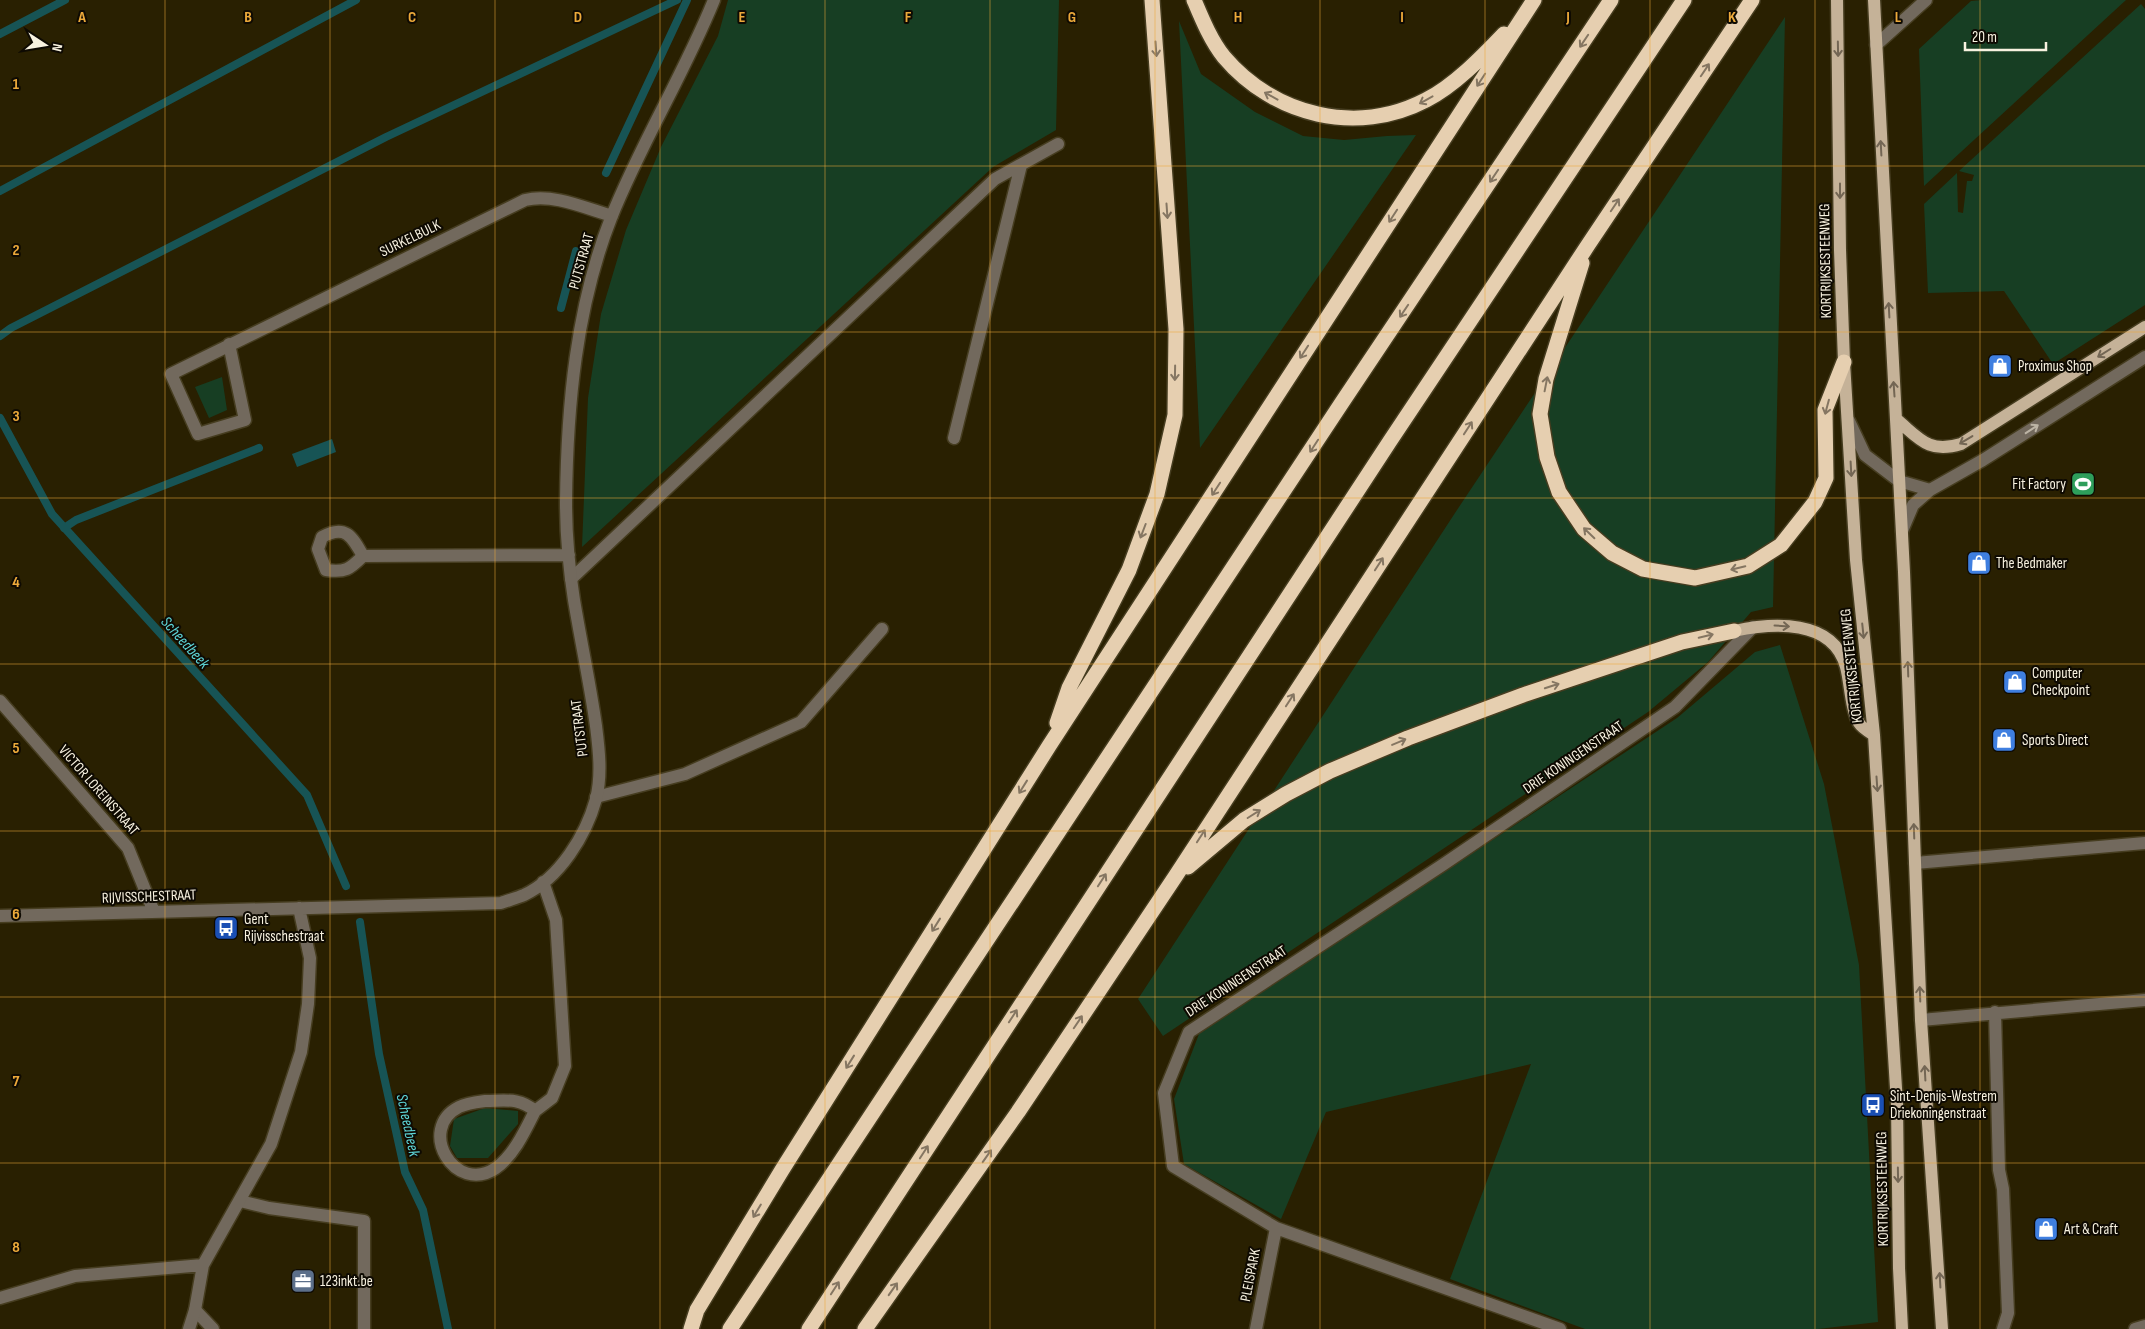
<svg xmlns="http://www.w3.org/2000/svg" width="2145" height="1329" font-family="'Sofia Sans Condensed',sans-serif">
<rect width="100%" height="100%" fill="#292001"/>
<path fill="#173e23" d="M 728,0 L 1059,0 L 1056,130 L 993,167 L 582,547 L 588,398 L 601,314 L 626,230 L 661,147 L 718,36 Z
M 1982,0 L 2126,0 L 1924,186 L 1919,49 L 1971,1 Z
M 2141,4 L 2145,9 L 2145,305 L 2053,364 L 2004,291 L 1928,293 L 1924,204 L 1957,173 L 1958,212 L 1963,213 L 1967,181 L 1972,181 L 1974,175 L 1959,171 Z
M 1785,17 L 1773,607 L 1751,612 L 1708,662 L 1648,712 L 1163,1036 L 1138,999 L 1455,513 Z
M 1179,21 L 1201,74 L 1255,112 L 1303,136 L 1344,140 L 1387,136 L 1416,135 L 1200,448 Z
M 222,377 L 227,410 L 209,418 L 195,387 Z
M 1780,645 L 1824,784 L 1859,965 L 1878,1322 L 1818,1329 L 1585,1329 L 1450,1279 L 1531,1064 L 1326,1112 L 1281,1219 L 1184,1164 L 1174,1099 L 1199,1034 L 1677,718 L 1755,652 Z
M 485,1108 L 518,1111 L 518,1124 L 488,1158 L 457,1158 L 450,1146 L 454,1119 Z"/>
<path fill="#175455" d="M 332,439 L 336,452 L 297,467 L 292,454 Z"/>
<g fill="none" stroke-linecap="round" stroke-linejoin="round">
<path stroke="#175455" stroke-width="8" d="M 0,34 L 65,0
M 606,173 L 687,0
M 0,191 L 356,0
M 561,308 L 576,251
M 0,336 L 11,328 L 386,137 L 677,0
M 0,418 L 52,514 L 307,795 L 346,886
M 64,528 L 76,520 L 259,448
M 360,922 L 379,1054 L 405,1172 L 423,1210 L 448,1329"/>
<defs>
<path id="service" d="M 1876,45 L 1926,0
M 1849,421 L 1865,455 L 1899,481 L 1930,490
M 954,438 L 1021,165
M 1902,531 L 1913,505 L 1930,490 L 1983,460 L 2145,357
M 571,579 L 995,179 L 1058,144
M 596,797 L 685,774 L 801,722 L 882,629
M 1915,863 L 2145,843
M 1995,1012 L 1999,1170 L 2003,1189 L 2008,1313 L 2003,1329
M 1921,1020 L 2145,1000
M 240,1201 L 269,1208 L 364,1221 L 364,1329
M 195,1310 L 213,1329
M 2135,1329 L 2145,1326"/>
<path id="minor" d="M 229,344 L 245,420 L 198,434 L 171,374 L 525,200 C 553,193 585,208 612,216
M 363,556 C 350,569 345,573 326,570 L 318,549 L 322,537 C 345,524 352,536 363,556 L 569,555
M 0,701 L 128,848 L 154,912
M 0,916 L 501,903 C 509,900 517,898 524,895 C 560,878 586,835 596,799 C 602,775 599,750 596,726 C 590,684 581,642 574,600 C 569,568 566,535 566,502 C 567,406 576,307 611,218 C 641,143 684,74 714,0
M 485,1101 C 505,1101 519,1097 535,1111 C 525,1131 514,1155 496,1168 C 455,1196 416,1129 459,1107 C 467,1103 477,1102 485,1101 Z
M 535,1111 L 552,1098 L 565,1066 L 556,920 L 543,882
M 0,1298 L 75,1276 L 203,1265
M 189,1329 L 195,1310 L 203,1265 L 271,1144 L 301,1052 L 308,1004 L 310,958 L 299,908
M 1256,1329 L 1276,1228
M 1560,1329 L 1276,1228 L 1173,1166 L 1164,1093 L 1189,1032 L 1444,864 L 1675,707 L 1753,627"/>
<path id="primary" d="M 1837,0 L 1840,250 L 1844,362 L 1856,560 L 1874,735 L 1893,1040 L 1897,1104 L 1899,1268 L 1902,1329
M 1874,0 L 1904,572 L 1921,1020 L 1942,1329
M 1896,419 C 1919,438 1928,454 1961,444 L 2145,327
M 1734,631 C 1772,623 1833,618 1846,667 C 1850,681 1851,711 1859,723 C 1862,728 1869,732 1874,735"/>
<path id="motorway" d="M 1194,0 C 1202,19 1211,41 1224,57 C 1274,116 1357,136 1426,100 C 1454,86 1482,57 1504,34
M 1582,263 L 1546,379 L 1540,414 L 1547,457 L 1559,492 L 1584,529 L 1612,553 L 1643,569 L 1695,578 L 1748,566 L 1781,545 L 1815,502 L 1826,478 L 1825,410 L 1844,362
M 1057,723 L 1069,688 L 1129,570 L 1157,494 L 1175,415 L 1176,329 L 1152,0
M 1188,867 L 1244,820 L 1286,794 L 1330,771 L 1408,738 L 1523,695 L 1682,642 L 1734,631
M 691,1329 L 697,1310 L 782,1170 L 1049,746 L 1534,0
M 730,1329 L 1341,404 L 1611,0
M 809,1329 L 1390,441 L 1684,0
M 865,1329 L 1018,1112 L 1175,877 L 1588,245 L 1752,0"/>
</defs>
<use href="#service" stroke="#463d20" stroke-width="15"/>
<use href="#minor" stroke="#463d20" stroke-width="15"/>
<use href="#primary" stroke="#463d20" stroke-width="15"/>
<use href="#motorway" stroke="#463d20" stroke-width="18"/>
<use href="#service" stroke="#72695d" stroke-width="12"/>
<use href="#minor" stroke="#72695d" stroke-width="12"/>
<use href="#primary" stroke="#c5b298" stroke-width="12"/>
<use href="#motorway" stroke="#e6cfb0" stroke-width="15"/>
</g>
<defs><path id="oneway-shaft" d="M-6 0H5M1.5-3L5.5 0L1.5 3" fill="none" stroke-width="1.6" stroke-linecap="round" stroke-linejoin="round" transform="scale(1.25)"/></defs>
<g stroke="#857662">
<use href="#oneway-shaft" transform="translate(1584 41) rotate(124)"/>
<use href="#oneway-shaft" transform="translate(1156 49) rotate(86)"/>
<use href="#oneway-shaft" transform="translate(1705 70) rotate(-56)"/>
<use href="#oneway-shaft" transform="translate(1481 80) rotate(123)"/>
<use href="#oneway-shaft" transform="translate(1271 96) rotate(-151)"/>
<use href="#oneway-shaft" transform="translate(1426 100) rotate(151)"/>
<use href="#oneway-shaft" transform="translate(1494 176) rotate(124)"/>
<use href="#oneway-shaft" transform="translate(1615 205) rotate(-56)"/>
<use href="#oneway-shaft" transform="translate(1167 211) rotate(86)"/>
<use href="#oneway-shaft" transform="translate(1393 216) rotate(123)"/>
<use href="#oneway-shaft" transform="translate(1404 311) rotate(124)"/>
<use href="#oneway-shaft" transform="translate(1304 352) rotate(123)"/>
<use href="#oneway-shaft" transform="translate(1175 373) rotate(91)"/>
<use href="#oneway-shaft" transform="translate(1546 384) rotate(-79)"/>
<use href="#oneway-shaft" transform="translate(1827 407) rotate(105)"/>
<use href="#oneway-shaft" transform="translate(1468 428) rotate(-57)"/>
<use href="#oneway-shaft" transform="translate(1314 446) rotate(123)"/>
<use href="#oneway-shaft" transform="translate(1216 489) rotate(123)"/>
<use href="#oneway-shaft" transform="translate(1143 531) rotate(111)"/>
<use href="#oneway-shaft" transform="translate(1589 533) rotate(-136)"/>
<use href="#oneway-shaft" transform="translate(1379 564) rotate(-57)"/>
<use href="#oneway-shaft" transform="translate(1738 568) rotate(167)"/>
<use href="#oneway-shaft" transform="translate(1706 636) rotate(-13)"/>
<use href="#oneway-shaft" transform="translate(1552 686) rotate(-18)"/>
<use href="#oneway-shaft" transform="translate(1290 700) rotate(-57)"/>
<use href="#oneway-shaft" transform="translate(1399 742) rotate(-23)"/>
<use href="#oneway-shaft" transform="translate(1023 787) rotate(122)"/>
<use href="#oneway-shaft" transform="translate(1254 814) rotate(-32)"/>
<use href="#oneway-shaft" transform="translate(1201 836) rotate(-57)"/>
<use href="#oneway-shaft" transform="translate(1102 880) rotate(-57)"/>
<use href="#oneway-shaft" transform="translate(936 925) rotate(122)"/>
<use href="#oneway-shaft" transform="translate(1013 1016) rotate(-57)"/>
<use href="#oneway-shaft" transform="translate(1078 1022) rotate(-56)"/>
<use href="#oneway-shaft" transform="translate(850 1062) rotate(122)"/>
<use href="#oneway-shaft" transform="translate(924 1152) rotate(-57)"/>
<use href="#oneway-shaft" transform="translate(987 1156) rotate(-55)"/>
<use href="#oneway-shaft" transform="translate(757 1211) rotate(121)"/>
<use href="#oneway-shaft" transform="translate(835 1288) rotate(-57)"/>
<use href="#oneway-shaft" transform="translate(893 1289) rotate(-55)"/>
</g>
<g stroke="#736654">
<use href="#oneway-shaft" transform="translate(1838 49) rotate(89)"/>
<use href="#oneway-shaft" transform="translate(1881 148) rotate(-93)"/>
<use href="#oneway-shaft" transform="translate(1840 191) rotate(90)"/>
<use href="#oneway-shaft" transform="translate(1889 310) rotate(-93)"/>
<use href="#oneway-shaft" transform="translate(2104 353) rotate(148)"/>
<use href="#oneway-shaft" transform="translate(1894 389) rotate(-94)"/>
<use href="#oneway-shaft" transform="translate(1966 440) rotate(149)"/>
<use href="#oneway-shaft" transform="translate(1851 469) rotate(87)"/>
<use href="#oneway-shaft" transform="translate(1782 626) rotate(4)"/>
<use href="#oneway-shaft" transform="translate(1863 631) rotate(84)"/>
<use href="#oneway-shaft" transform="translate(1908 669) rotate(-92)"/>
<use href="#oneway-shaft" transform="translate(1877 784) rotate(86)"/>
<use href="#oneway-shaft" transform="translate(1914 831) rotate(-92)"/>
<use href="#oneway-shaft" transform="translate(1920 994) rotate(-92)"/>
<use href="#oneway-shaft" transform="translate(1925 1073) rotate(-93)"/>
<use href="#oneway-shaft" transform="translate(1898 1175) rotate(89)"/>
<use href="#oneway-shaft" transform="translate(1940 1280) rotate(-93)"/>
</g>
<use stroke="#bcb4a5" href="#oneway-shaft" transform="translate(2032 429) rotate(-33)"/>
<path fill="none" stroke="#eca93a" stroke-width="1" stroke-opacity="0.55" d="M 165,0 L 165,1329M 330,0 L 330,1329M 495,0 L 495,1329M 660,0 L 660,1329M 825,0 L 825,1329M 990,0 L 990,1329M 1155,0 L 1155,1329M 1320,0 L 1320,1329M 1485,0 L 1485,1329M 1650,0 L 1650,1329M 1815,0 L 1815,1329M 1980,0 L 1980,1329M 0,166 L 2145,166M 0,332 L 2145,332M 0,498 L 2145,498M 0,664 L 2145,664M 0,831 L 2145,831M 0,997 L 2145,997M 0,1163 L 2145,1163"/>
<defs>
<symbol id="shop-square" viewBox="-11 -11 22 22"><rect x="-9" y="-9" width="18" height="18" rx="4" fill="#3f7fe0" stroke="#0e0a02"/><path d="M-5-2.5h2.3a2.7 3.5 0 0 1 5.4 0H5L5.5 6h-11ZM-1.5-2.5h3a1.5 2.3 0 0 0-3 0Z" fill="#fff"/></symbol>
<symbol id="stadium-square" viewBox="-11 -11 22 22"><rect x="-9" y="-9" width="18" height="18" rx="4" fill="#2e9e5b" stroke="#0e0a02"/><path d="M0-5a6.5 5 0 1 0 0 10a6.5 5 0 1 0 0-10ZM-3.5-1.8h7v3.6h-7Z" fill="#fff"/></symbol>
<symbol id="bus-square" viewBox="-11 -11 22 22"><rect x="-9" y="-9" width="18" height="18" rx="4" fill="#1a4fb4" stroke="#0e0a02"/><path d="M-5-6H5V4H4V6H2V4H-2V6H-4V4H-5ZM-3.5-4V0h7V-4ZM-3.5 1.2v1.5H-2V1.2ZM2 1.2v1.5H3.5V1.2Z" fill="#fff"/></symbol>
<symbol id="office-square" viewBox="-11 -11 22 22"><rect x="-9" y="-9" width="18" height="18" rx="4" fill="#5c6f8a" stroke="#0e0a02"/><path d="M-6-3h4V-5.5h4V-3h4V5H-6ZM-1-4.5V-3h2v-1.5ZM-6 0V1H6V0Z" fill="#fff"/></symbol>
</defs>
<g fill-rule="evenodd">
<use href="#shop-square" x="1986" y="352" width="28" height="28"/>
<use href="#stadium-square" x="2069" y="470" width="28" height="28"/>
<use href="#shop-square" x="1965" y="549" width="28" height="28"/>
<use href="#shop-square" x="2001" y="668" width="28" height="28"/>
<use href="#shop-square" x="1990" y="726" width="28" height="28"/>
<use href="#bus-square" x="212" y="914" width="28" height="28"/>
<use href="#bus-square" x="1859" y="1091" width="28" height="28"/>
<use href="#shop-square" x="2032" y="1215" width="28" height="28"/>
<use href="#office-square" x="289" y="1267" width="28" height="28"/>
</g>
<g text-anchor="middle" stroke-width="4" stroke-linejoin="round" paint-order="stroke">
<g font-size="15" fill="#f8f2e0" stroke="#0e0a02">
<text transform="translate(410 238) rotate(-26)" y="5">SURKELBULK</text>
<text transform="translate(581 261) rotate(-74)" y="5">PUTSTRAAT</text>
<text transform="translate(1825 261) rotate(-91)" y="5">KORTRIJKSESTEENWEG</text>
<text transform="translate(1851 666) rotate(-96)" y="5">KORTRIJKSESTEENWEG</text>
<text transform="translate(579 728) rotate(-97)" y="5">PUTSTRAAT</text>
<text transform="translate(1573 757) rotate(-34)" y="5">DRIE KONINGENSTRAAT</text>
<text transform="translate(99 790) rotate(49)" y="5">VICTOR LOREINSTRAAT</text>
<text transform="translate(149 896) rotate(-2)" y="5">RIJVISSCHESTRAAT</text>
<text transform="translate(1236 981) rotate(-33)" y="5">DRIE KONINGENSTRAAT</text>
<text transform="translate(1882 1189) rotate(-91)" y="5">KORTRIJKSESTEENWEG</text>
<text transform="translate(1250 1275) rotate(-79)" y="5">PLEISPARK</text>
</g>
<g font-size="15" fill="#f8f2e0" stroke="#0e0a02" text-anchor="start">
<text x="2018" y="371">Proximus Shop</text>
<text x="2066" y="489" text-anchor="end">Fit Factory</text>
<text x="1996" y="568">The Bedmaker</text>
<text x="2032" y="678">Computer<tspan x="2032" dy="17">Checkpoint</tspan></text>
<text x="2022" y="745">Sports Direct</text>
<text x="244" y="924">Gent<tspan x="244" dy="17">Rijvisschestraat</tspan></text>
<text x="1890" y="1101">Sint-Denijs-Westrem<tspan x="1890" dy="17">Driekoningenstraat</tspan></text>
<text x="2064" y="1234">Art &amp; Craft</text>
<text x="320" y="1286">123inkt.be</text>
</g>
<g font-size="16" font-style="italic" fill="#5ed4d6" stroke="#0e0a02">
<text transform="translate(186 642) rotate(48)" y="6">Scheedbeek</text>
<text transform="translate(409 1125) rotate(78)" y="6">Scheedbeek</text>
</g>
</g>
<g font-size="16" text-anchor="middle" font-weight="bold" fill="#eca93a" stroke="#0e0a02" stroke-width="4" stroke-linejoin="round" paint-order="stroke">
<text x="82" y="22">A</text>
<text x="248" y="22">B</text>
<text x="412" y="22">C</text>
<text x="578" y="22">D</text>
<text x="742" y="22">E</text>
<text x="908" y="22">F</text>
<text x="1072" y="22">G</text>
<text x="1238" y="22">H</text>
<text x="1402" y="22">I</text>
<text x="1568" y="22">J</text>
<text x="1732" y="22">K</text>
<text x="1898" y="22">L</text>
<text x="16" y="89">1</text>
<text x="16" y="255">2</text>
<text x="16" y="421">3</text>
<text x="16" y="587">4</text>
<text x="16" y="753">5</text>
<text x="16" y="919">6</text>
<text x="16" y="1086">7</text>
<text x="16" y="1252">8</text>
</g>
<g transform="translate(45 45) rotate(102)" stroke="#0e0a02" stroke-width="4" paint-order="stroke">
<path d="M0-4L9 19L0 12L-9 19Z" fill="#f8f2e0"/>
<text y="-8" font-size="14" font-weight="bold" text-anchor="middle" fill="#f8f2e0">N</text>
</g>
<path d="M1965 42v8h81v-8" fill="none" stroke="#f8f2e0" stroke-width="2.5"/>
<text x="1972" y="42" font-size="15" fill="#f8f2e0" stroke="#0e0a02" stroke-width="4" paint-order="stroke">20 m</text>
</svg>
